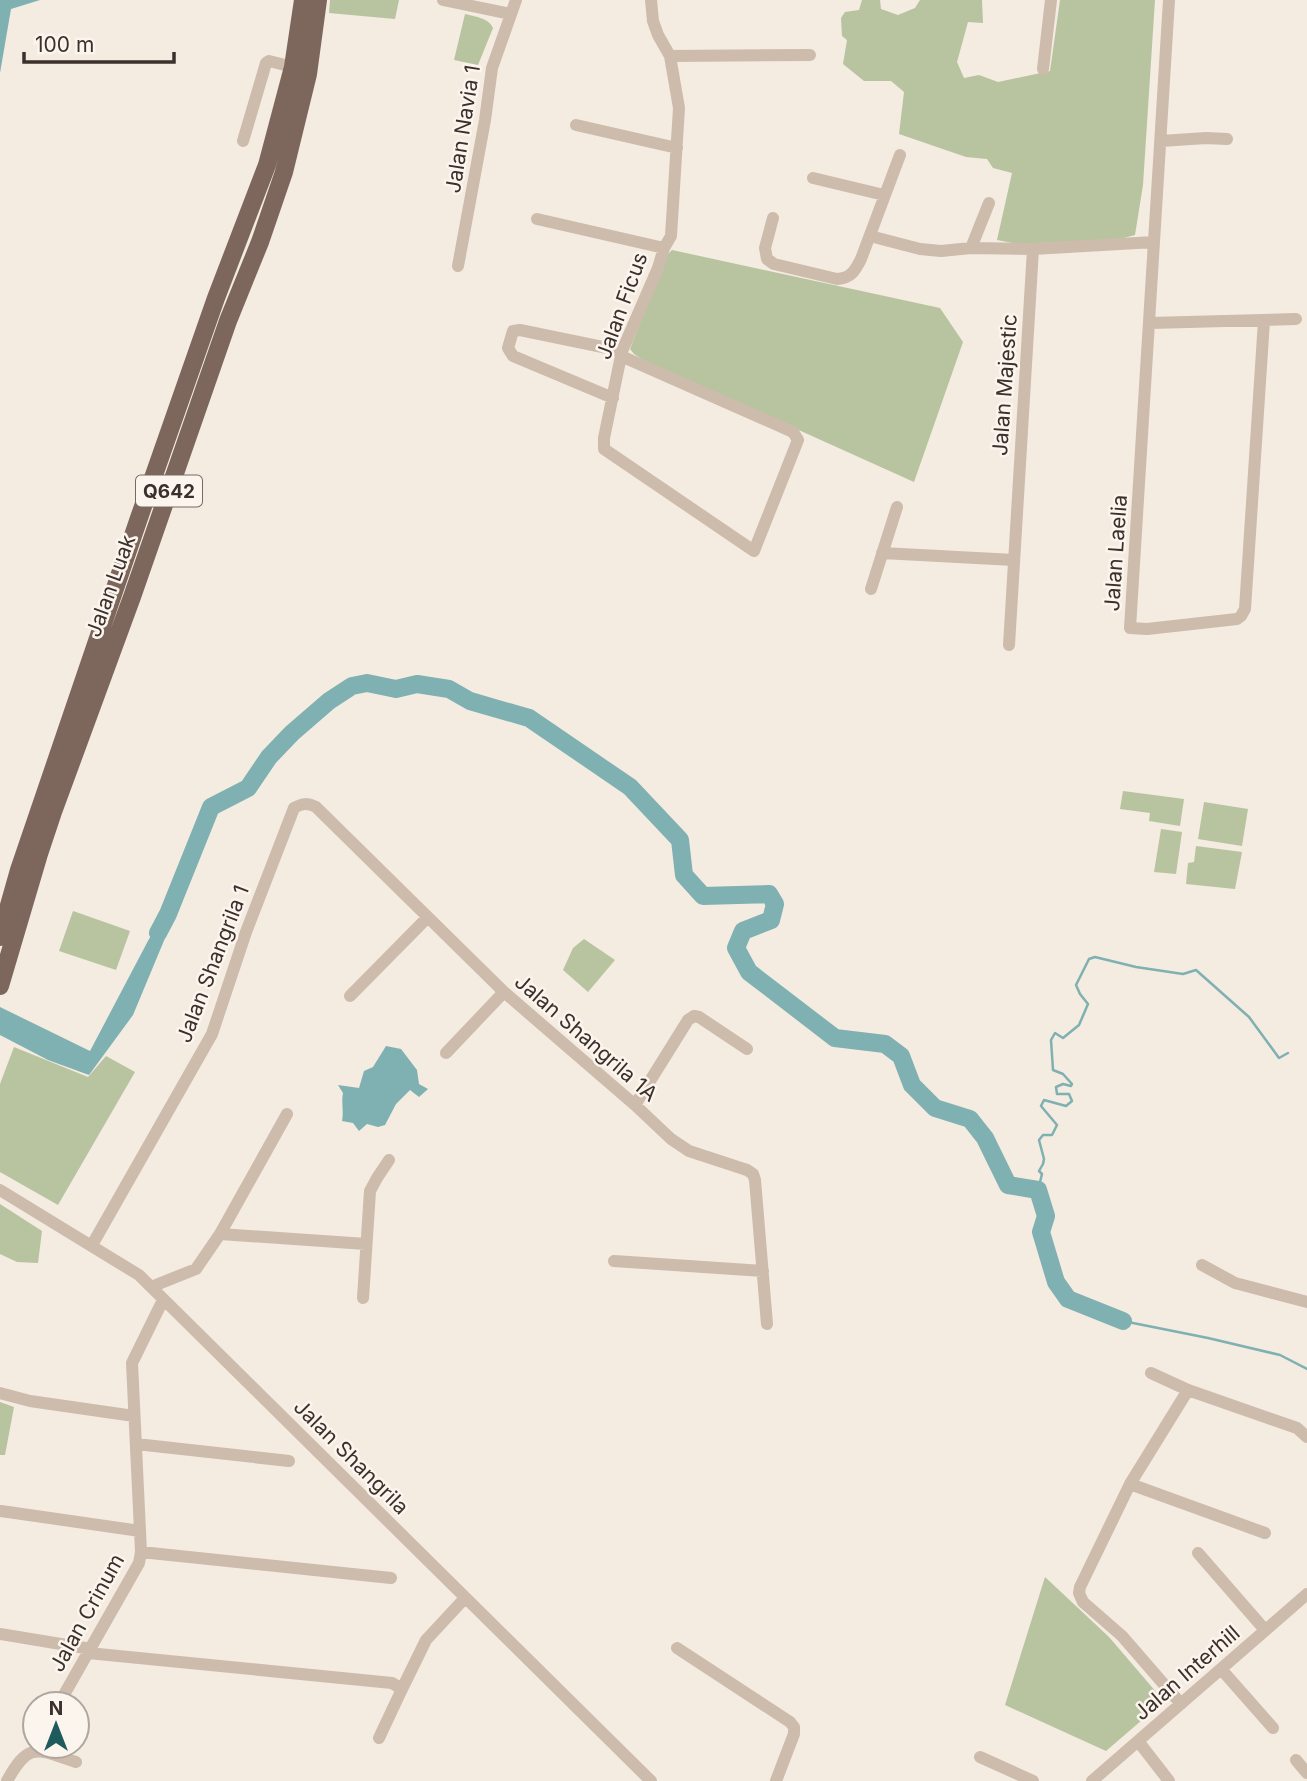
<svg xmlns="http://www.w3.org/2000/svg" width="1307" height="1781" font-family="Inter,sans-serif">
<rect width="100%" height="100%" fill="#f4ebe1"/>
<path fill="#b8c4a0" d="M 330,0 L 399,0 L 395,19 L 329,13 Z
M 862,0 L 880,0 L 881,9 L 898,15 L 915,8 L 920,0 L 982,0 L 983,23 L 968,22 L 957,62 L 964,78 L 979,75 L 998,82 L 1050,71 L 1060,0 L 1155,0 L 1143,185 L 1135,235 L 1120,239 L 1018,244 L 997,240 L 1012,173 L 993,168 L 987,159 L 966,157 L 899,134 L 904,92 L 891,81 L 864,81 L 843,64 L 847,40 L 842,36 L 841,18 L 845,12 L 859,10 Z
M 465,14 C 476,17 489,18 493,28 L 478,65 L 454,60 Z
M 672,250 L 940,308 L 963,342 L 914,482 L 643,360 L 634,354 L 630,349 L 666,256 Z
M 1123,791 L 1184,799 L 1180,826 L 1149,821 L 1150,813 L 1120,809 Z
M 1204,802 L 1248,809 L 1242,846 L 1198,839 Z
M 1161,829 L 1182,832 L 1176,874 L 1154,872 Z
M 1196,846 L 1242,852 L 1235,889 L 1186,884 L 1188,863 L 1194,862 Z
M 73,911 L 130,931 L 116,970 L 59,951 Z
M 584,939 L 615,960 L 588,992 L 563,970 L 573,948 Z
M 14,1047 L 88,1077 L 106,1056 L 135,1072 L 58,1205 L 0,1172 L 0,1084 Z
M 0,1204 L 42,1231 L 38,1263 L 17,1262 L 0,1254 Z
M 0,1402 L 14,1407 L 5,1455 L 0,1455 Z
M 1045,1577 L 1109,1637 L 1157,1693 L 1149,1714 L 1106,1751 L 1005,1705 Z"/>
<path fill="#7fb0b2" d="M 0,0 L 40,0 L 11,9 L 0,73 Z
M 168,914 L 168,931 L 133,1015 L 89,1075 L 48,1060 L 0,1035 L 0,1007 L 90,1051 L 149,939 Z
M 386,1046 L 401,1049 L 417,1070 L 419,1084 L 428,1089 L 419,1097 L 410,1090 L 396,1104 L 385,1125 L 378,1127 L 367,1124 L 359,1131 L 353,1123 L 342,1121 C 344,1111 341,1102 343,1093 L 338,1085 L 359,1088 L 364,1071 L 373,1067 Z"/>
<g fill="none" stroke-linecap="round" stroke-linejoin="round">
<path stroke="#7fb0b2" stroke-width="2.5" d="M 1038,1190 L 1042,1174 L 1039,1171 L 1043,1164 L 1044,1159 L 1039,1140 L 1043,1135 L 1052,1135 L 1057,1125 L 1041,1106 L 1044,1100 L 1066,1106 L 1072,1101 L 1069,1094 L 1057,1094 L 1056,1087 L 1063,1084 L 1071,1086 L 1072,1084 L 1063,1074 L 1053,1070 L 1051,1040 L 1055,1033 L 1063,1038 L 1079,1025 L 1088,1004 L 1080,994 L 1076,985 L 1089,959 L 1095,957 L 1136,967 L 1183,974 L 1196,970 L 1249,1017 L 1279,1058 L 1288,1053
M 1123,1321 L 1208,1338 L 1280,1355 L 1307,1369"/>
<path stroke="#7fb0b2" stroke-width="18" d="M 158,933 L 168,914 L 211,807 L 248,788 L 269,757 L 292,733 L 329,701 L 352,686 L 367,683 L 396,689 L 417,684 L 449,689 L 470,701 L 529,718 L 630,787 L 680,840 L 684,875 L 703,896 L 769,894 L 775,904 L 771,920 L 743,931 L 736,948 L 749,972 L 835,1038 L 885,1044 L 901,1056 L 912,1085 L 935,1108 L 970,1119 L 985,1138 L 1008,1185 L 1038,1190 L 1046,1216 L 1041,1232 L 1056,1282 L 1068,1299 L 1123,1321"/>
<path stroke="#cdbbac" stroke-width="12" d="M 443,0 L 510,14
M 1169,0 L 1130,628 L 1147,629 L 1237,619 L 1241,616 L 1245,609 L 1264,321
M 670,56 L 810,55
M 1043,69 L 1051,0
M 576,125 L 677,148
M 243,141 L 266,63 L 269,61 L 293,67
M 1161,141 L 1206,138 L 1227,139
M 813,178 L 884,195
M 773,218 L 765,248 L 767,259 L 774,264 L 837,279 C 851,278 855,271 861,259 L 900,155
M 537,219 L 664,248
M 870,236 L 920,249 L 941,251 L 971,248 L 1033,249
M 971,248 L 989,203
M 458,266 L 485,120 L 492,68 L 516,0
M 1150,323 L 1296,319
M 621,356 L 793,432 L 798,440 L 754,551 L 604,449 L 604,438 L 622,351 L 658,268 L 664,248 L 671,236 L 679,108 L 670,56 L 658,35 L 653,21 L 651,0
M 613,398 L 513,356 L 508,348 L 513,331 L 520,330 L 622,351
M 882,553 L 1014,560
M 871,589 L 897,507
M 1009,645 L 1033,249 L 1154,242
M 350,996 L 427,918
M 446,1053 L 504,992
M 635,1105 L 688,1020 L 694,1016 L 699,1017 L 747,1049
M 0,1190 L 139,1275 L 651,1781
M 220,1234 L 287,1114
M 92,1245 L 212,1034 L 246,932 L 294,808 C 303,803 307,803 316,807 L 504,992 L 635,1105 L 671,1139 L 689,1151 L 747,1170 L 753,1174 L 755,1180 L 767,1324
M 614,1261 L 763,1271
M 1202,1265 L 1235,1283 L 1307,1302
M 151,1287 L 196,1269 L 220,1234 L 366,1244
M 363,1298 L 370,1191 L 377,1178 L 389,1160
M 1151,1373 L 1188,1390 L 1297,1428 L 1307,1437
M 0,1393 L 30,1401 L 134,1416
M 136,1444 L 289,1461
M 1130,1484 L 1265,1533
M 1,1511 L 140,1531
M 141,1552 L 391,1578
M 1198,1553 L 1265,1630
M 0,1634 L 91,1649
M 677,1648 L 790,1722 L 794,1727 L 794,1734 L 776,1781
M 88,1653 L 392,1683 L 402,1689 L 426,1640 L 465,1598
M 1221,1669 L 1273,1728
M 61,1700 L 139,1563 L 141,1552 L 132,1363 L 163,1300
M 1181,1704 L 1122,1636 L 1083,1602 L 1079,1593 L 1080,1587 L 1130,1484 L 1188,1390
M 379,1738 L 402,1689
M 1138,1741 L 1169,1781
M 980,1757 L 1033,1781
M 1296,1760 L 1307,1773
M 7,1781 C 29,1741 37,1749 76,1762
M 1092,1781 L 1307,1594"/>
<path stroke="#7d675c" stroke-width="18" d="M 0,937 L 19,870 L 139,518 L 216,298 L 267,165 L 293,67 L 303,0
M 0,986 L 39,854 L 53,812 L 132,597 L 228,321 L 260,242 L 284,172 L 308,74 L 318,0"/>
</g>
<g text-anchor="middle" stroke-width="5" stroke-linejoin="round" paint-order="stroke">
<rect fill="#fbf5ee" stroke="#756b66" stroke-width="2" x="136" y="475.5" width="66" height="31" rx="5"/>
<g font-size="19" font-weight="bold" fill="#3b302b">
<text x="169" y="498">Q642</text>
</g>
<g font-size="21" fill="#3b302b" stroke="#fbf5ee">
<text transform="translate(463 129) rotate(-81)" y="7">Jalan Navia 1</text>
<text transform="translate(622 306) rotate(-70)" y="7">Jalan Ficus</text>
<text transform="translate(1005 385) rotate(-86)" y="7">Jalan Majestic</text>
<text transform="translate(1116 553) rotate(-86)" y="7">Jalan Laelia</text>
<text transform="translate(111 586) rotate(-70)" y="7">Jalan Luak</text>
<text transform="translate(213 964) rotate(-69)" y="7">Jalan Shangrila 1</text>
<text transform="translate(586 1038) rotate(41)" y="7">Jalan Shangrila 1A</text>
<text transform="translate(351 1457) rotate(45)" y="7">Jalan Shangrila</text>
<text transform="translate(87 1613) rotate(-61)" y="7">Jalan Crinum</text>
<text transform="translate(1187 1673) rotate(-41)" y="7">Jalan Interhill</text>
</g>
</g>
<g transform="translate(56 1725)"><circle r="33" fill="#fbf5ee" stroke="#aea6a0" stroke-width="2"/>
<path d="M0-5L12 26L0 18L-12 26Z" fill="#1f5a5e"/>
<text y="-10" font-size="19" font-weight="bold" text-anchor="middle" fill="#3b302b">N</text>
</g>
<path d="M24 52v10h150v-10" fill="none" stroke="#3b302b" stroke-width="3.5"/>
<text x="35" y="52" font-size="21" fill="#3b302b" stroke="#fbf5ee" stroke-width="5" paint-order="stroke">100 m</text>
</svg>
